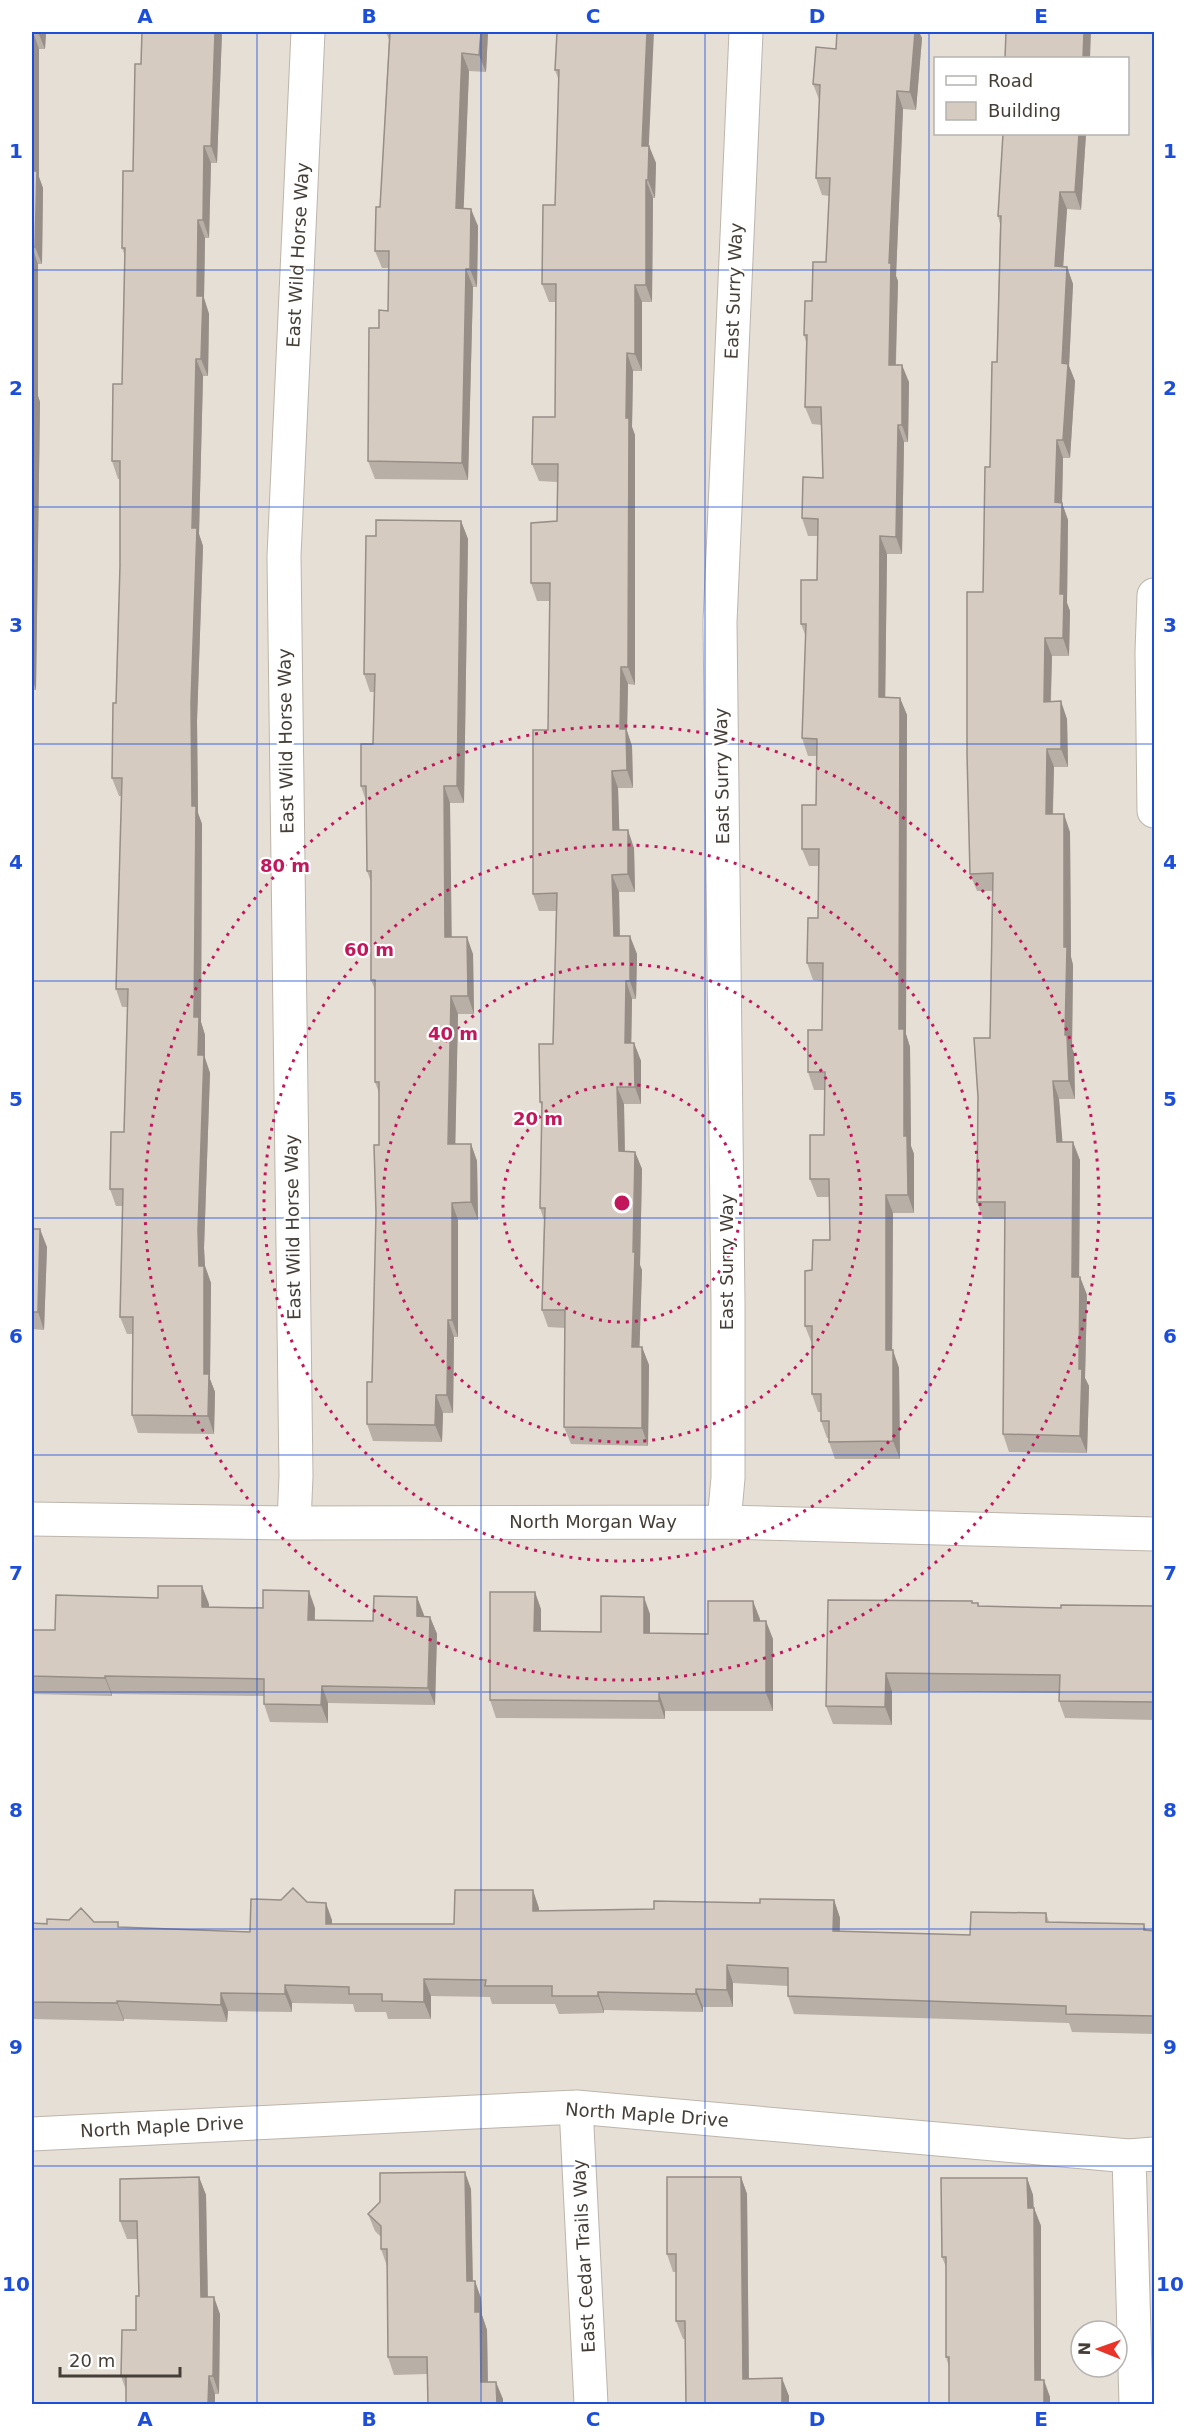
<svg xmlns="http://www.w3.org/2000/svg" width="1186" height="2436" font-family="'DejaVu Sans',sans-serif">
<rect width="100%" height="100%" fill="#f2eee7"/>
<path fill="#e6dfd6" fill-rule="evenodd" d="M 32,32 L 1154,32 L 1154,2404 L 32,2404 ZM 936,58 L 1128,58 L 1128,134 L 936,134 ZM 1081,2331 L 1117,2331 L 1117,2367 L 1081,2367 Z"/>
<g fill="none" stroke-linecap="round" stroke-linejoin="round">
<defs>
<path id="street" d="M 1154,595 L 1152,652 L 1154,811
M 32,1519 L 294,1523 L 724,1522 L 1154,1534
M 724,1522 L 728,1478 L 728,1303 L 720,622 L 746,32
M 294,1523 L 296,1476 L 284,556 L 308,32
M 576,2107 L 591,2404
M 32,2134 L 576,2107 L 1129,2156 L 1154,2154
M 1129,2156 L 1136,2404"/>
</defs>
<use href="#street" stroke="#bdb5ab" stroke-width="35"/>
<use href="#street" stroke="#fff" stroke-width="33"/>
</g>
<path fill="#b8afa6" d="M 32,32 L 46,32 L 45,49 L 39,49 L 39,177 L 43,188 L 42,264 L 38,264 L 38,396 L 40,402 L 36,690 L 32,690 Z
M 142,32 L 222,32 L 217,163 L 211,163 L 209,238 L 205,238 L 204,298 L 209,314 L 208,376 L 203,376 L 199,534 L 203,546 L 197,721 L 198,813 L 202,824 L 201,1022 L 205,1035 L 205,1058 L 210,1073 L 204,1248 L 205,1266 L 211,1283 L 210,1379 L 215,1392 L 214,1434 L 138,1433 L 132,1415 L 132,1334 L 127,1334 L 120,1317 L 123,1206 L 116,1206 L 110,1189 L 124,1132 L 128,1007 L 122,1007 L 116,989 L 122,796 L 119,796 L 112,778 L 116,703 L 120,566 L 120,479 L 118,479 L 112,461 L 122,384 L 125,256 L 122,248 L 133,171 L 141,64 Z
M 386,32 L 488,32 L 486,72 L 469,71 L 463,208 L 478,226 L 477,287 L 473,287 L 468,480 L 375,479 L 368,461 L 379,328 L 388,311 L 389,268 L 382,268 L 375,251 L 380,207 L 389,40 Z
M 557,32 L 649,146 L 656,163 L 655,198 L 653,198 L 652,302 L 642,302 L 642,371 L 633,371 L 632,427 L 635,435 L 635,685 L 628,684 L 627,731 L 632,746 L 633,788 L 618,788 L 619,830 L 634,848 L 635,892 L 619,892 L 620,936 L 637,954 L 636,999 L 632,999 L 631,1043 L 634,1043 L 641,1061 L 641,1104 L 624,1104 L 625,1151 L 635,1152 L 642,1169 L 640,1265 L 642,1270 L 639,1347 L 642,1347 L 649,1365 L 648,1446 L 571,1444 L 564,1427 L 565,1328 L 548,1327 L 542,1310 L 544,1220 L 540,1208 L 542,1107 L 540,1102 L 553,1044 L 556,911 L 539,911 L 533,894 L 548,730 L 550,601 L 537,601 L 531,583 L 557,521 L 558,482 L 539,481 L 532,464 L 555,417 L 556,302 L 549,302 L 542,284 L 555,205 L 559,81 L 555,70 Z
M 837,32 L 919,32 L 922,38 L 916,110 L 903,109 L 896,276 L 898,281 L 896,365 L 909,382 L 908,442 L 904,442 L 902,554 L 887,554 L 885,697 L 900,698 L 907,715 L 906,1034 L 910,1047 L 911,1146 L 914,1154 L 914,1213 L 893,1213 L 892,1350 L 899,1368 L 900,1459 L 835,1459 L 829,1442 L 829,1438 L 827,1438 L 821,1421 L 821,1412 L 818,1412 L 812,1394 L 812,1344 L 805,1326 L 812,1270 L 830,1240 L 829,1197 L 817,1197 L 810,1179 L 824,1135 L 825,1090 L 814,1090 L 808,1072 L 822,1030 L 822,981 L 813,980 L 807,963 L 818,918 L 819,866 L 809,866 L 802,849 L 816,805 L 817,756 L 808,756 L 802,738 L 806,637 L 801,624 L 817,580 L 818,536 L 808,536 L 802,518 L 823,478 L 822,425 L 812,424 L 805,407 L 806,342 L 804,335 L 812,301 L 826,262 L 829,196 L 822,195 L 816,178 L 820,102 L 813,84 L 836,49 Z
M 1086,134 L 1081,210 L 1067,209 L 1063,267 L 1067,267 L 1073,284 L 1069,366 L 1075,381 L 1070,458 L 1063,458 L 1062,503 L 1068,520 L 1067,603 L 1070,611 L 1069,656 L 1052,656 L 1051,701 L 1067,719 L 1068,767 L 1054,767 L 1053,814 L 1070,832 L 1071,957 L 1073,965 L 1072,1048 L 1074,1053 L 1075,1099 L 1059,1099 L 1062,1142 L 1080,1160 L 1079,1277 L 1080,1277 L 1087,1295 L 1085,1378 L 1089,1386 L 1087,1453 L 1009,1452 L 1003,1434 L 1005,1219 L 983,1219 L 977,1202 L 990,1038 L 992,891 L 977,891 L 970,874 L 983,592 L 997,362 L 1000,224 L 998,216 Z
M 461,521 L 468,539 L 464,803 L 450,803 L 451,937 L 473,954 L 474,1014 L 458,1014 L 455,1144 L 471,1144 L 477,1161 L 478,1220 L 458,1220 L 458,1337 L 454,1337 L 453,1413 L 443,1413 L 442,1442 L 373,1441 L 367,1424 L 372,1382 L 379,1145 L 379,1093 L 375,1082 L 375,990 L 371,980 L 371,882 L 367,871 L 366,801 L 361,786 L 373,744 L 374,692 L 370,692 L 364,674 L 376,536 Z
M 32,1229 L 47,1247 L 44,1330 L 32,1329 Z
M 417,1597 L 424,1617 L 430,1617 L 437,1634 L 435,1705 L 328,1703 L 328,1723 L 270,1722 L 264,1704 L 264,1696 L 112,1694 L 112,1696 L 32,1694 L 32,1630 L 55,1630 L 209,1604 L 209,1607 L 315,1608 L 315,1620 L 373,1621 Z
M 972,1601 L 973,1603 L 978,1603 L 979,1606 L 1061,1608 L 1155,1606 L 1155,1720 L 1065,1718 L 1059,1701 L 1059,1693 L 892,1691 L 892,1725 L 833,1724 L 826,1706 Z
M 541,1609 L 541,1631 L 601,1632 L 650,1614 L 650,1633 L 708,1634 L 760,1619 L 760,1621 L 773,1639 L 773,1711 L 665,1711 L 665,1719 L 496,1718 L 490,1700 Z
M 834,1900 L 840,1918 L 840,1931 L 970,1935 L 1046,1913 L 1049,1922 L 1144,1924 L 1146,1930 L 1155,1931 L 1155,2034 L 1072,2032 L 1069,2023 L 794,2014 L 788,1996 L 788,1986 L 733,1983 L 733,2007 L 703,2007 L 703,2012 L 604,2010 L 604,2013 L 559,2014 L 555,2004 L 492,2004 L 490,1997 L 431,1996 L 431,2019 L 388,2019 L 386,2012 L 355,2012 L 353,2004 L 292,2003 L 292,2012 L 228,2011 L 227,2022 L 124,2019 L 124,2021 L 32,2019 L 32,1923 L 94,1922 L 120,1927 L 250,1932 L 307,1902 L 332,1920 L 332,1924 L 454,1924 L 539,1908 L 539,1911 L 654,1909 Z
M 199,2177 L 206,2195 L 208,2297 L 220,2314 L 219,2394 L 215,2394 L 215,2404 L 126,2404 L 126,2390 L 121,2376 L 136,2330 L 139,2296 L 138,2239 L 127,2239 L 120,2221 Z
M 741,2177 L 747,2194 L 749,2378 L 789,2396 L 789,2404 L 685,2339 L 683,2339 L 676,2321 L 676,2272 L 673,2272 L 667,2254 Z
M 1027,2178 L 1033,2195 L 1034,2208 L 1041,2226 L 1041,2380 L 1050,2397 L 1050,2404 L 949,2404 L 949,2367 L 946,2357 L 946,2267 L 942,2257 Z
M 471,2189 L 473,2281 L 481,2298 L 482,2315 L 487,2330 L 488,2382 L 503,2399 L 503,2404 L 428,2404 L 427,2374 L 394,2375 L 388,2357 L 387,2266 L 381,2249 L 381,2237 L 375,2231 L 368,2214 Z"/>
<path fill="#968e87" d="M 33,32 L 39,49 L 39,177 L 43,188 L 42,264 L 35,247 L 33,171 Z
M 38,32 L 46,32 L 45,49 Z
M 215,32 L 222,32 L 217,163 L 211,146 Z
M 481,32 L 488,32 L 486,72 L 479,55 Z
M 647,32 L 654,32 L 648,163 L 642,146 Z
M 915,32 L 919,32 L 922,38 L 916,110 L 910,92 Z
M 1084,32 L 1091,32 L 1090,58 L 1083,58 Z
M 462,53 L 469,71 L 463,226 L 456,208 Z
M 897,91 L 903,109 L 896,276 L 898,281 L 895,382 L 889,365 L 889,263 Z
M 1079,134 L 1086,134 L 1081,210 L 1075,192 Z
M 204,146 L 211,163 L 209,238 L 203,220 Z
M 649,146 L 656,163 L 655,198 L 648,180 Z
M 646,180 L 653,198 L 652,302 L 646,285 Z
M 1060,192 L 1067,209 L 1062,284 L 1055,266 Z
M 471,209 L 478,226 L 477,287 L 470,269 Z
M 198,220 L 205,238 L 204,298 L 209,314 L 208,376 L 201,359 L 197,296 Z
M 32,247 L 38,264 L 38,396 L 40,402 L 36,690 L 32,678 Z
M 1067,267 L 1073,284 L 1069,366 L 1075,381 L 1070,458 L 1063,440 L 1062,363 Z
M 466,269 L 473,287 L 468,480 L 462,463 Z
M 635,285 L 642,302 L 642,371 L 635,354 Z
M 627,353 L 633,371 L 632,427 L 635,435 L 635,685 L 628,667 L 626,418 Z
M 196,359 L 203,376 L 199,534 L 203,546 L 197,721 L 198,813 L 202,824 L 201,1022 L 205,1035 L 205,1058 L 210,1073 L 204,1248 L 205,1266 L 211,1283 L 210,1379 L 215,1392 L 214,1434 L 208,1416 L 204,1374 L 199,1266 L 198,1230 L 198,1055 L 194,1017 L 191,703 L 192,528 Z
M 902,365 L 909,382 L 908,442 L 902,425 Z
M 898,425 L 904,442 L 902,554 L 896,537 Z
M 1057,440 L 1063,458 L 1062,503 L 1068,520 L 1067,603 L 1070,611 L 1069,656 L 1063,638 L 1055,502 Z
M 461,521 L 468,539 L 464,803 L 457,786 Z
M 880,536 L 887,554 L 885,715 L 879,697 Z
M 1045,638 L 1052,656 L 1050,719 L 1044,702 Z
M 621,667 L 628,684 L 627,731 L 632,746 L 633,788 L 627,770 L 620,729 Z
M 900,698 L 907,715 L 906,1034 L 910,1047 L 911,1146 L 914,1154 L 914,1213 L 908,1195 L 899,1029 Z
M 1061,701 L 1067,719 L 1068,767 L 1061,749 Z
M 1047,749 L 1054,767 L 1052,832 L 1046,814 Z
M 612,771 L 618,788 L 620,848 L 613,830 Z
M 444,786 L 450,803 L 452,954 L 445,937 Z
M 1064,814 L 1070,832 L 1071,957 L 1073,965 L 1072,1048 L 1074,1053 L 1075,1099 L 1069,1081 L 1065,1035 Z
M 628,830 L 634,848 L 635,892 L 628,874 Z
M 612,875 L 619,892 L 620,954 L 614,936 Z
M 630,936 L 637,954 L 636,999 L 630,981 Z
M 467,937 L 473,954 L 474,1014 L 468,996 Z
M 626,981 L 632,999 L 631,1061 L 625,1043 Z
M 451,996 L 458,1014 L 455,1162 L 448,1144 Z
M 634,1043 L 641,1061 L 641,1104 L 635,1087 Z
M 1053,1081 L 1059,1099 L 1064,1160 L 1057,1142 Z
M 617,1087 L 624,1104 L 625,1169 L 619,1151 Z
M 1073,1142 L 1080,1160 L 1079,1295 L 1072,1277 Z
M 471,1144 L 477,1161 L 478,1220 L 471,1202 Z
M 635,1152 L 642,1169 L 640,1265 L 642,1270 L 639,1364 L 632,1347 Z
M 886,1195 L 893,1213 L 892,1368 L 886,1350 Z
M 452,1203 L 458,1220 L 458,1337 L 452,1320 Z
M 40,1229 L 47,1247 L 44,1330 L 38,1312 Z
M 1080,1277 L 1087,1295 L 1085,1378 L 1089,1386 L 1087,1453 L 1080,1436 L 1079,1369 Z
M 448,1320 L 454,1337 L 453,1413 L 447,1395 Z
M 642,1347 L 649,1365 L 648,1446 L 642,1428 Z
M 893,1350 L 899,1368 L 900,1459 L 893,1441 Z
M 436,1395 L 443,1413 L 442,1442 L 435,1425 Z
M 202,1586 L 209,1604 L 208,1625 L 202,1607 Z
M 309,1591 L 315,1608 L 314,1638 L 308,1620 Z
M 535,1592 L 541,1609 L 541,1648 L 534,1631 Z
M 417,1597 L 424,1615 L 423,1634 L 417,1616 Z
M 644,1597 L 650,1614 L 650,1651 L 644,1633 Z
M 753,1601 L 760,1619 L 760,1638 L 754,1621 Z
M 430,1617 L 437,1634 L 435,1705 L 428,1688 Z
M 766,1621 L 773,1639 L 773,1711 L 766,1693 Z
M 886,1673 L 892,1691 L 892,1725 L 885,1707 Z
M 105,1676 L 112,1694 L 112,1696 L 105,1678 Z
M 322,1686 L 328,1703 L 328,1723 L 321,1705 Z
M 659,1693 L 665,1711 L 665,1719 L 659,1701 Z
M 533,1890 L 539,1908 L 539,1928 L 533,1911 Z
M 834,1900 L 840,1918 L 839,1948 L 833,1931 Z
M 326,1903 L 332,1920 L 332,1941 L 326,1924 Z
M 727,1965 L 733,1983 L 733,2007 L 727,1990 Z
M 424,1979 L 431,1996 L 431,2019 L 424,2002 Z
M 285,1985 L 292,2003 L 292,2012 L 285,1994 Z
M 696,1989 L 703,2007 L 703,2012 L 696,1994 Z
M 598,1992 L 604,2010 L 604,2013 L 598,1996 Z
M 221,1993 L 228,2011 L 227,2022 L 221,2005 Z
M 117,2001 L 124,2019 L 124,2021 L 117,2003 Z
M 465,2172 L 471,2189 L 473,2298 L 467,2281 Z
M 199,2177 L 206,2195 L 208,2314 L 201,2297 Z
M 741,2177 L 747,2194 L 749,2396 L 743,2379 Z
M 1027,2178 L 1033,2195 L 1034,2226 L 1028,2208 Z
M 1034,2208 L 1041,2226 L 1041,2397 L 1035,2380 Z
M 475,2281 L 481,2298 L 482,2315 L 487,2330 L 488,2400 L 481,2382 L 475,2312 Z
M 214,2297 L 220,2314 L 219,2394 L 213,2376 Z
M 209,2376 L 215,2394 L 215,2404 L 208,2404 Z
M 782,2378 L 789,2396 L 789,2404 L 782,2404 Z
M 1044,2380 L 1050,2397 L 1050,2404 L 1044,2404 Z
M 496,2382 L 503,2399 L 503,2404 L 497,2404 Z"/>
<path fill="#d6cbc1" stroke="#968e87" stroke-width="1.5" d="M 32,32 L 38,32 L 33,32 L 33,171 L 37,171 L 35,247 L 32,247 L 32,335 Z
M 142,32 L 215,32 L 211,146 L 204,146 L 203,220 L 198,220 L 197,296 L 203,296 L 201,359 L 196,359 L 192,528 L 197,528 L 191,703 L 192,806 L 196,806 L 194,1017 L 199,1017 L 198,1055 L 204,1055 L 198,1230 L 199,1266 L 204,1266 L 204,1374 L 209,1374 L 208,1416 L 132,1415 L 133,1317 L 120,1317 L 123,1189 L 110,1189 L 111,1132 L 124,1132 L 128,989 L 116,989 L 122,778 L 112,778 L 113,703 L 116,703 L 120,566 L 120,461 L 112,461 L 113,384 L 122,384 L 125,248 L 122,248 L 123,171 L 133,171 L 135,64 L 141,64 Z
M 390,32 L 481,32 L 479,55 L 462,53 L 456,208 L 471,209 L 470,269 L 466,269 L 462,463 L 368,461 L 369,328 L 379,328 L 379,310 L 388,311 L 389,251 L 375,251 L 376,207 L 380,207 Z
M 557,32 L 647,32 L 642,146 L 649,146 L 648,180 L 646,180 L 646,285 L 635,285 L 635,354 L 627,353 L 626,418 L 629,418 L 628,667 L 621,667 L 620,729 L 626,729 L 627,770 L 612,771 L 613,830 L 628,830 L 628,874 L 612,875 L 614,936 L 630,936 L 630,981 L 626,981 L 625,1043 L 634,1043 L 635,1087 L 617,1087 L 619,1151 L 635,1152 L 633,1252 L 635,1252 L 632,1347 L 642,1347 L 642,1428 L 564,1427 L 565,1310 L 542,1310 L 545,1208 L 540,1208 L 542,1102 L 540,1102 L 539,1044 L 553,1044 L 557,893 L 533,894 L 533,730 L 548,730 L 550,583 L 531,583 L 531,523 L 557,521 L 558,464 L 532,464 L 533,417 L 555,417 L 556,284 L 542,284 L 543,205 L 555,205 L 559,70 L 555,70 Z
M 837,32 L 915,32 L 910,92 L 897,91 L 889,263 L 891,263 L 889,365 L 902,365 L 902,425 L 898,425 L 896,537 L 880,536 L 879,697 L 900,698 L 899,1029 L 904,1029 L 904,1136 L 907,1136 L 908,1195 L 886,1195 L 886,1350 L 893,1350 L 893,1441 L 829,1442 L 829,1421 L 821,1421 L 821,1394 L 812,1394 L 812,1326 L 805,1326 L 805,1271 L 812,1270 L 813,1240 L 830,1240 L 829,1179 L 810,1179 L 810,1135 L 824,1135 L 825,1072 L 808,1072 L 808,1030 L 822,1030 L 823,963 L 807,963 L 808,918 L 818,918 L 819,849 L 802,849 L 802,805 L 816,805 L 817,739 L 802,738 L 806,624 L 801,624 L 801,580 L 817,580 L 818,519 L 802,518 L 803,477 L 823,478 L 821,407 L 805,407 L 807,335 L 804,335 L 805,301 L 812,301 L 813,262 L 826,262 L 830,178 L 816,178 L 820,85 L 813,84 L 816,47 L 836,49 Z
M 1006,32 L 1084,32 L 1083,58 L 1005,58 Z
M 1003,134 L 1079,134 L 1075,192 L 1060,192 L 1055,266 L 1067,267 L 1062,363 L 1068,364 L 1063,440 L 1057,440 L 1055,502 L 1062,503 L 1060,594 L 1064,594 L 1063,638 L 1045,638 L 1044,702 L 1061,701 L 1061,749 L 1047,749 L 1046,814 L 1064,814 L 1064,947 L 1067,947 L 1065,1035 L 1067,1035 L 1069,1081 L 1053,1081 L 1057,1142 L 1073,1142 L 1072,1277 L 1080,1277 L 1079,1369 L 1082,1369 L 1080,1436 L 1003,1434 L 1005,1202 L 977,1202 L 978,1097 L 974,1038 L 990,1038 L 993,873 L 970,874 L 967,754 L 967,592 L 983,592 L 985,467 L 990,467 L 992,362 L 997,362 L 1001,216 L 998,216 Z
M 32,384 L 34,384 L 32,528 Z
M 376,520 L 461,521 L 457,786 L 444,786 L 445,937 L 467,937 L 468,996 L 451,996 L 448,1144 L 471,1144 L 471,1202 L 452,1203 L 452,1320 L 448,1320 L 447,1395 L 436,1395 L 435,1425 L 367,1424 L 367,1382 L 372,1382 L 376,1213 L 374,1145 L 379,1145 L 379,1082 L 375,1082 L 375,980 L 371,980 L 371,871 L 367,871 L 366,786 L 361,786 L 361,744 L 373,744 L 375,674 L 364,674 L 366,536 L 376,536 Z
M 32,1229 L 40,1229 L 38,1312 L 32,1312 Z
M 158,1586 L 202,1586 L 202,1607 L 263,1608 L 263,1590 L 309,1591 L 308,1620 L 373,1621 L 374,1596 L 417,1597 L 417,1616 L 430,1617 L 428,1688 L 322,1686 L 321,1705 L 264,1704 L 264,1679 L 105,1676 L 105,1678 L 32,1676 L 32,1630 L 55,1630 L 56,1595 L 158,1598 Z
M 490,1592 L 535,1592 L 534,1631 L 601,1632 L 601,1596 L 644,1597 L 644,1633 L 708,1634 L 708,1601 L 753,1601 L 754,1621 L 766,1621 L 766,1693 L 659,1693 L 659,1701 L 490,1700 Z
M 828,1600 L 972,1601 L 972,1603 L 978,1603 L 978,1606 L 1061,1608 L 1061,1605 L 1155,1606 L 1155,1702 L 1059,1701 L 1060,1675 L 886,1673 L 885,1707 L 826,1706 Z
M 293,1888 L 307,1902 L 326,1903 L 326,1924 L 454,1924 L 455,1890 L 533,1890 L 533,1911 L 654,1909 L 654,1901 L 760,1903 L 760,1899 L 834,1900 L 833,1931 L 970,1935 L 971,1912 L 1046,1913 L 1046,1922 L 1144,1924 L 1144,1930 L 1155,1931 L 1155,2016 L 1066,2014 L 1066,2006 L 788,1996 L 788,1968 L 727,1965 L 727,1990 L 696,1989 L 696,1994 L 598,1992 L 598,1996 L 552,1996 L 552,1986 L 485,1986 L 486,1980 L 424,1979 L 424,2002 L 382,2001 L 382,1994 L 349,1994 L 349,1987 L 285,1985 L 285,1994 L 221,1993 L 221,2005 L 117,2001 L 117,2003 L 32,2002 L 32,1923 L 47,1924 L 47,1919 L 69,1920 L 81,1908 L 94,1922 L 118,1922 L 118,1927 L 250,1932 L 251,1899 L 281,1900 Z
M 465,2172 L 467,2281 L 475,2281 L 475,2312 L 480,2312 L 481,2382 L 496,2382 L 497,2404 L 428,2404 L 427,2357 L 388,2357 L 387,2249 L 381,2249 L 381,2226 L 368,2214 L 380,2202 L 380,2173 Z
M 199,2177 L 201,2297 L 214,2297 L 213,2376 L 209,2376 L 208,2404 L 126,2404 L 126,2376 L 121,2376 L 122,2330 L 136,2330 L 136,2296 L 139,2296 L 137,2221 L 120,2221 L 120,2179 Z
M 667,2177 L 741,2177 L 743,2379 L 782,2378 L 782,2404 L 686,2404 L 685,2321 L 676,2321 L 676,2254 L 667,2254 Z
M 941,2178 L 1027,2178 L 1028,2208 L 1034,2208 L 1035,2380 L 1044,2380 L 1044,2404 L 949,2404 L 949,2357 L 946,2357 L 946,2257 L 942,2257 Z"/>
<path fill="none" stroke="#1d4ed8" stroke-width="1.5" stroke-opacity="0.55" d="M 257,32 L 257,2404M 481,32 L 481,2404M 705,32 L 705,2404M 929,32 L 929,2404M 32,270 L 1154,270M 32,507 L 1154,507M 32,744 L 1154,744M 32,981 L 1154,981M 32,1218 L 1154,1218M 32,1455 L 1154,1455M 32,1692 L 1154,1692M 32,1929 L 1154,1929M 32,2166 L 1154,2166"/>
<g fill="none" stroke="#c2185b" stroke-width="3" stroke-dasharray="3 6">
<circle cx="622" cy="1203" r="119"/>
<circle cx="622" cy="1203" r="239"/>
<circle cx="622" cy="1203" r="358"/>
<circle cx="622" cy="1203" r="477"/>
</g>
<g text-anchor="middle" stroke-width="4.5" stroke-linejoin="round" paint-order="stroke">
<g font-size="18" fill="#453e37" stroke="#fff">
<text transform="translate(298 255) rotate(-87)" y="6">East Wild Horse Way</text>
<text transform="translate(734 291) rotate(-88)" y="6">East Surry Way</text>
<text transform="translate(286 741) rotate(-91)" y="6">East Wild Horse Way</text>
<text transform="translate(722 776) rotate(-91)" y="6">East Surry Way</text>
<text transform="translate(293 1227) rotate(-91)" y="6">East Wild Horse Way</text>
<text transform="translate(727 1262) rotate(-90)" y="6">East Surry Way</text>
<text x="593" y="1528">North Morgan Way</text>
<text transform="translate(647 2115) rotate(4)" y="6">North Maple Drive</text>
<text transform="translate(162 2127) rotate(-3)" y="6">North Maple Drive</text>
<text transform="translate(584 2256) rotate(-93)" y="6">East Cedar Trails Way</text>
</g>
</g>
<circle cx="622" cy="1203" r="9" fill="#c2185b" stroke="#fff" stroke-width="3"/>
<g font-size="18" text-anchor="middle" font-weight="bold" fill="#c2185b" stroke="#fff" stroke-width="4.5" stroke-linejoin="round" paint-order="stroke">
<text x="285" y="872">80 m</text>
<text x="369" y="956">60 m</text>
<text x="453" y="1040">40 m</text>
<text x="538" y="1125">20 m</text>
</g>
<rect width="1186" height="2436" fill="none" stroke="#ffffff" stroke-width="66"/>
<rect x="934" y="57" width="195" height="78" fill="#ffffff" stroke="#b5b2af" stroke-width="1.5"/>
<rect x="946" y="76" width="30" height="9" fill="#ffffff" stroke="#b5b2af" stroke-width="1.5"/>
<text x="988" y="87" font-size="18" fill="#453e37">Road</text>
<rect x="946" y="102" width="30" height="18" fill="#d6cbc1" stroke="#b5b2af" stroke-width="1.5"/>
<text x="988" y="117" font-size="18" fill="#453e37">Building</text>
<g transform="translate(1099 2349) rotate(271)"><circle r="28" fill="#ffffff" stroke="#b5b2af" stroke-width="1.5"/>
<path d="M0-4.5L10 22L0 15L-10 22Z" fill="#e83429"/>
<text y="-9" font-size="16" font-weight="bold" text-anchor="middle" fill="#453e37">N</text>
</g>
<path d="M60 2367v9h120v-9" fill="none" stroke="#453e37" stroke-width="3"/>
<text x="69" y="2367" font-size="18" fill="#453e37" stroke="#ffffff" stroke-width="4.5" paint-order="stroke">20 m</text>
<rect x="33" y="33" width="1120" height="2370" fill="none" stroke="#1d4ed8" stroke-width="2"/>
<g font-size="20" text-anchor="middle" font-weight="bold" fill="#1d4ed8">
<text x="145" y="23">A</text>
<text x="369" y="23">B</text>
<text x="593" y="23">C</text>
<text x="817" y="23">D</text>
<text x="1041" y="23">E</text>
<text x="16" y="158">1</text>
<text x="1170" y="158">1</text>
<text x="16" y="395">2</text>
<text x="1170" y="395">2</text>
<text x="16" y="632">3</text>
<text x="1170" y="632">3</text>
<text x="16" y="869">4</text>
<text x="1170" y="869">4</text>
<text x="16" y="1106">5</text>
<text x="1170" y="1106">5</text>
<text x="16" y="1343">6</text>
<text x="1170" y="1343">6</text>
<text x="16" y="1580">7</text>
<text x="1170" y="1580">7</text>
<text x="16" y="1817">8</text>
<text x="1170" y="1817">8</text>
<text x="16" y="2054">9</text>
<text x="1170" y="2054">9</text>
<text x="16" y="2291">10</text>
<text x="1170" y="2291">10</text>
<text x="145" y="2426">A</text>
<text x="369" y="2426">B</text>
<text x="593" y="2426">C</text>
<text x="817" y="2426">D</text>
<text x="1041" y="2426">E</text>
</g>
</svg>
